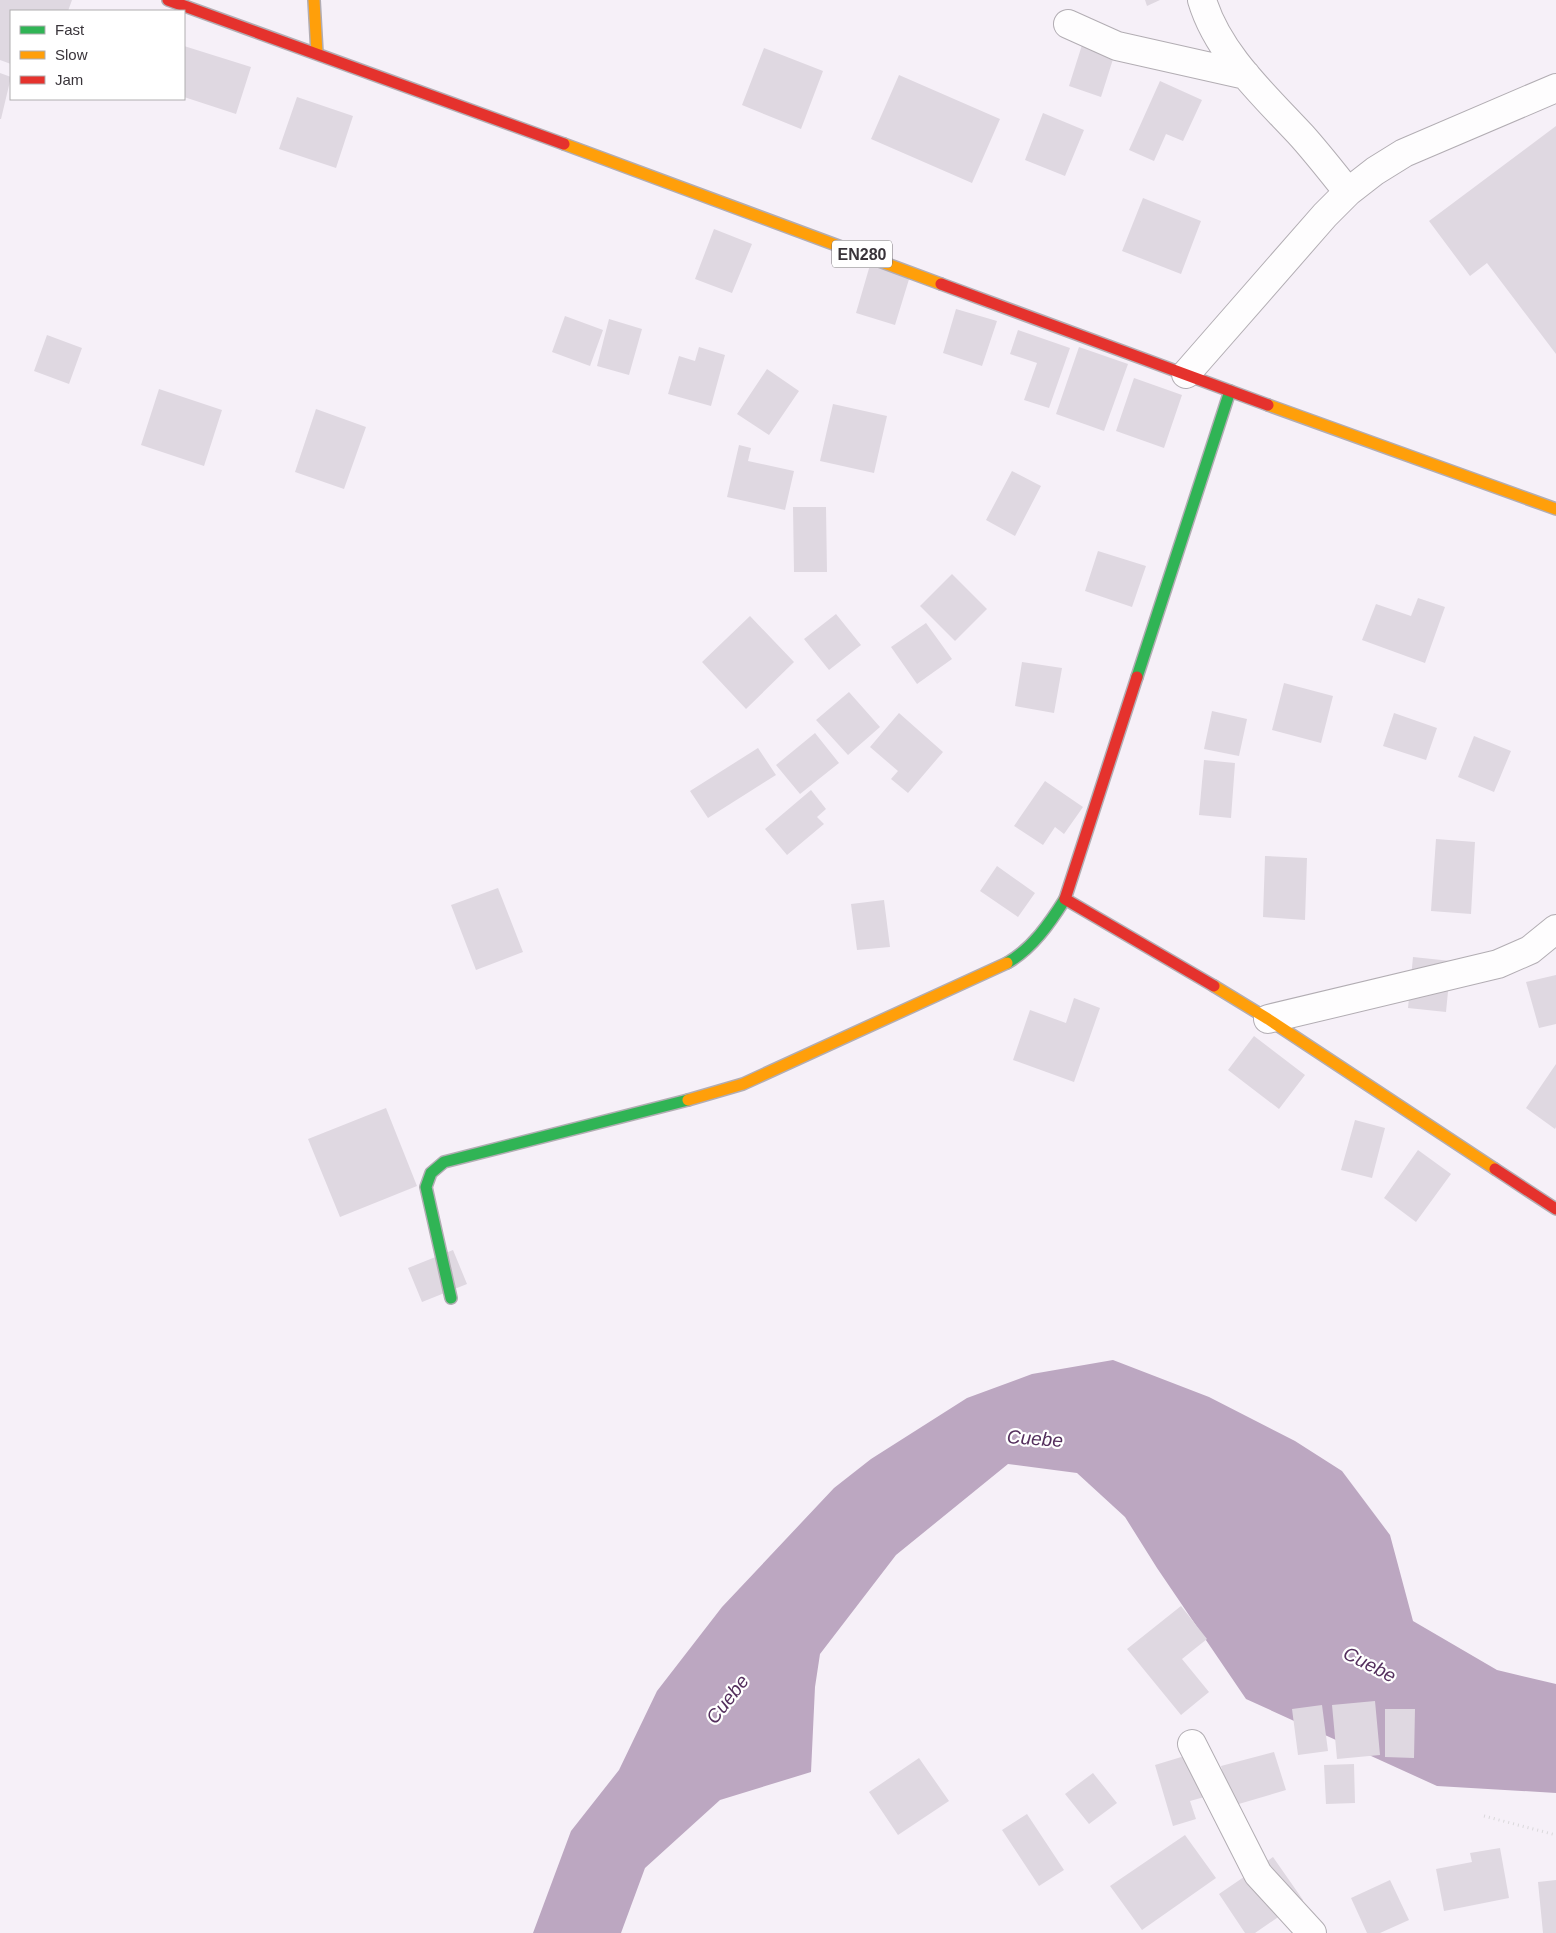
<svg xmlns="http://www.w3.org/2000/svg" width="1556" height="1933" font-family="Arial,sans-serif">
<rect width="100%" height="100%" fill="#f6f0f8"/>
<path fill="#bca7c1" d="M 1113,1360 L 1209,1397 L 1295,1441 L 1342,1471 L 1390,1535 L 1413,1621 L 1497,1670 L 1556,1684 L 1556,1793 L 1437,1786 L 1246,1699 L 1157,1568 L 1125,1517 L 1077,1473 L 1008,1464 L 896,1555 L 820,1654 L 815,1687 L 811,1772 L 720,1800 L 645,1868 L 621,1933 L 533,1933 L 571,1831 L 619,1770 L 657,1691 L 722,1607 L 834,1488 L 871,1459 L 967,1398 L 1032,1374 Z"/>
<path fill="#dfd8e1" d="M 0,0 L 72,0 L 68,11 L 11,11 L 11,64 L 0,60 Z
M 1145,0 L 1160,0 L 1147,6 Z
M 1082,45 L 1114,56 L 1101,97 L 1069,86 Z
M 184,46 L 251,67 L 236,114 L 184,97 Z
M 764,48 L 823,71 L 801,129 L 742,105 Z
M 0,73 L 11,77 L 1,119 L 0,119 Z
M 899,75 L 1000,119 L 972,183 L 871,139 Z
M 1160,81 L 1202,100 L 1183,141 L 1166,134 L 1154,161 L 1129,150 Z
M 297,97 L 353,116 L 336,168 L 279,149 Z
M 1043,113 L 1084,130 L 1065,176 L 1025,160 Z
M 1556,126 L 1556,354 L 1487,263 L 1470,276 L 1429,221 Z
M 1143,198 L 1201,221 L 1181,274 L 1122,251 Z
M 714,229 L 752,244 L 732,293 L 695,279 Z
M 870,265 L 910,276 L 895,325 L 856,313 Z
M 956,309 L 997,321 L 982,366 L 943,353 Z
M 565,316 L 603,330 L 590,366 L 552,352 Z
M 609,319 L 642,329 L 629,375 L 597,366 Z
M 1018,330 L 1070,348 L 1049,408 L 1024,400 L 1037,363 L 1010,354 Z
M 47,335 L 82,348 L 69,384 L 34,371 Z
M 699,347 L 725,355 L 711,406 L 668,394 L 679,356 L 695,361 Z
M 1079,347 L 1128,364 L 1104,431 L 1056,414 Z
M 767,369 L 799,391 L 769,435 L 737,414 Z
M 1134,378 L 1182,395 L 1164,448 L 1116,431 Z
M 159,389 L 222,410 L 204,466 L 141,445 Z
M 833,404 L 887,416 L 874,473 L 820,461 Z
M 316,409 L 366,427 L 344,489 L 295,472 Z
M 739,445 L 751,448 L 748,461 L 794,471 L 785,510 L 727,497 Z
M 1012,471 L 1041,486 L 1015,536 L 986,520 Z
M 793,507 L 826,507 L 827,572 L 794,572 Z
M 1098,551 L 1146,566 L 1132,607 L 1085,591 Z
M 952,574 L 987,609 L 955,641 L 920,606 Z
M 1418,598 L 1445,607 L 1425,663 L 1362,640 L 1376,604 L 1411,616 Z
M 836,614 L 861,645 L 829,670 L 804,639 Z
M 750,616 L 794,662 L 746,709 L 702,662 Z
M 926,623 L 952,659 L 917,684 L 891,647 Z
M 1022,662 L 1062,668 L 1054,713 L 1015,706 Z
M 1284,683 L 1333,696 L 1321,743 L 1272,730 Z
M 849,692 L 880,727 L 848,755 L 816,720 Z
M 1212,711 L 1247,719 L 1239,756 L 1204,749 Z
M 899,713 L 943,752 L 908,793 L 891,779 L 898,771 L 870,747 Z
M 1394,713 L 1437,728 L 1426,760 L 1383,746 Z
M 815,733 L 839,763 L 800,794 L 776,765 Z
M 1474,736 L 1511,751 L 1494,792 L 1458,777 Z
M 758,748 L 776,775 L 708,818 L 690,791 Z
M 1204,760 L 1235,763 L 1231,818 L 1199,815 Z
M 1045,781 L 1083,807 L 1064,834 L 1055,827 L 1043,845 L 1014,826 Z
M 811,790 L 826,809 L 817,817 L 824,824 L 787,855 L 765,829 Z
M 1436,839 L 1475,842 L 1471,914 L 1431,911 Z
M 1265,856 L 1307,858 L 1305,920 L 1263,917 Z
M 997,866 L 1035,893 L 1018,917 L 980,891 Z
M 498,888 L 523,952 L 476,970 L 451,905 Z
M 884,900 L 890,947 L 857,950 L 851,904 Z
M 1413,957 L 1451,961 L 1446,1012 L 1408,1008 Z
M 1556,975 L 1556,1024 L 1539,1028 L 1526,982 Z
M 1074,998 L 1100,1008 L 1074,1082 L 1013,1060 L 1030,1010 L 1066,1023 Z
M 1254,1036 L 1305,1075 L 1279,1109 L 1228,1070 Z
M 1556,1064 L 1556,1127 L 1555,1129 L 1526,1108 Z
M 386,1108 L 417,1186 L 340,1217 L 308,1139 Z
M 1355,1120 L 1385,1128 L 1372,1178 L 1341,1170 Z
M 1418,1150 L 1451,1174 L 1416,1222 L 1384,1198 Z
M 453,1250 L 467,1284 L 422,1302 L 408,1268 Z
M 1181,1606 L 1207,1639 L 1182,1659 L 1209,1692 L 1181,1715 L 1127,1649 Z
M 1375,1701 L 1380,1755 L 1337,1759 L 1332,1705 Z
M 1322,1705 L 1328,1751 L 1298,1755 L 1292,1709 Z
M 1385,1709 L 1415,1709 L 1414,1758 L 1385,1757 Z
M 1201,1751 L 1215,1794 L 1190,1801 L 1196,1819 L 1173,1826 L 1155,1765 Z
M 1274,1752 L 1286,1790 L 1232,1806 L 1221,1766 Z
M 919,1758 L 949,1801 L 898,1835 L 869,1792 Z
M 1354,1764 L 1355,1803 L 1326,1804 L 1324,1765 Z
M 1093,1773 L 1117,1803 L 1089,1824 L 1065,1794 Z
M 1027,1814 L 1064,1870 L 1039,1886 L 1002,1830 Z
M 1185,1835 L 1216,1878 L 1142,1930 L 1110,1886 Z
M 1500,1848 L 1509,1898 L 1444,1911 L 1436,1869 L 1472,1862 L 1470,1853 Z
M 1273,1857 L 1303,1900 L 1255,1933 L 1245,1933 L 1219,1894 Z
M 1390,1880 L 1409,1920 L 1380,1933 L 1367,1933 L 1351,1898 Z
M 1556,1880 L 1556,1933 L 1543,1933 L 1538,1882 Z"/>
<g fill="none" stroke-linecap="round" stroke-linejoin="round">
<defs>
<path id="street" d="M 1202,0 C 1218,54 1265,96 1302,136 C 1318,154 1333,173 1348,192
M 1068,24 L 1117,46 L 1246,75
M 1186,374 L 1325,215 L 1348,192 L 1375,171 L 1404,153 L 1556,88
M 1268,1019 L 1498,964 L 1530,950 L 1556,929
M 1192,1744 L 1258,1874 L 1312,1933"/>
<path id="fast" d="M 1137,677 L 1230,391
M 1007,963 C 1032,949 1050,923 1065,899
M 451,1298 L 426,1187 L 431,1173 L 444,1162 L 688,1100"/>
<path id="slow" d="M 314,0 L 317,53
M 564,144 L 941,284
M 1268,405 L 1556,509
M 1214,986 L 1268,1019 L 1495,1169
M 688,1100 L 743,1084 L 1007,963"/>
<path id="jam" d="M 168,0 L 564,144
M 941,284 L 1268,405
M 1137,677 L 1065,899 L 1214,986
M 1495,1169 L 1556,1209"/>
</defs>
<use href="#street" stroke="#b2adb3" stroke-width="30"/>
<use href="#fast" stroke="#b2adb3" stroke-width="14"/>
<use href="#slow" stroke="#b2adb3" stroke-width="14"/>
<use href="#jam" stroke="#b2adb3" stroke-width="14"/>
<path stroke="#dad8db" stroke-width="3" stroke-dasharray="1 4" stroke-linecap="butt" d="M 1484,1816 L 1556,1835"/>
<use href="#street" stroke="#fefdfe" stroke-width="28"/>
<use href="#fast" stroke="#30b455" stroke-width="11"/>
<use href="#slow" stroke="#ff9f0a" stroke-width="11"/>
<use href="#jam" stroke="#e5322d" stroke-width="11"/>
</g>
<g text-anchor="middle" stroke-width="4.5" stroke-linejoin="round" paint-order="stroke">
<rect fill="#fff" stroke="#747175" stroke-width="1" x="832" y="240.5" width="60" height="27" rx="4"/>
<g font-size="16" font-weight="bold" fill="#39343a">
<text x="862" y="260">EN280</text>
</g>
<g font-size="19" font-style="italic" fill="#542f5d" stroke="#fff">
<text transform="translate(1035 1438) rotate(4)" y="7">Cuebe</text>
<text transform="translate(1370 1664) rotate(27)" y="7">Cuebe</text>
<text transform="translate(727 1699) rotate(-52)" y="7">Cuebe</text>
</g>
</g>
<rect x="10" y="10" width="175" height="90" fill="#ffffff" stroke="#b0aeb0"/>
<rect x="20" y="26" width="25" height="8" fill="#30b455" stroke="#b0aeb0"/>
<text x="55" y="35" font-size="15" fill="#39343a">Fast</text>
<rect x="20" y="51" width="25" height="8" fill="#ff9f0a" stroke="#b0aeb0"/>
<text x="55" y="60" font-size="15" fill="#39343a">Slow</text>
<rect x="20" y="76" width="25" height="8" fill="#e5322d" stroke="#b0aeb0"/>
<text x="55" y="85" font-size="15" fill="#39343a">Jam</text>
</svg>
